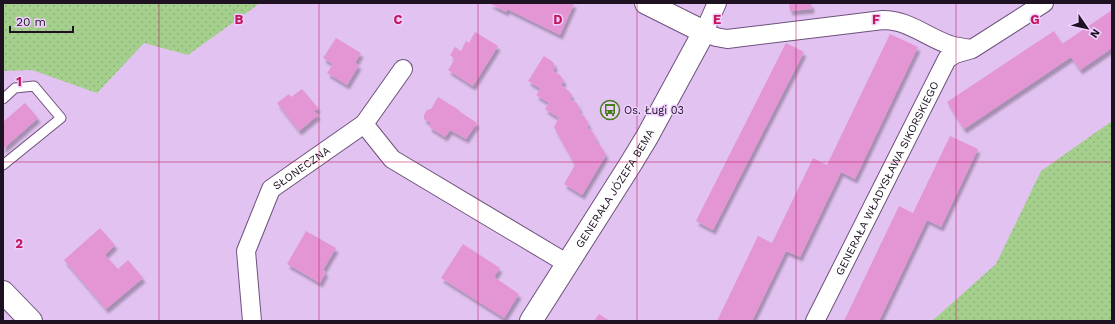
<svg xmlns="http://www.w3.org/2000/svg" width="1115" height="324" font-family="'Work Sans',sans-serif">
<defs>
<pattern id="green-dots" width="8" height="8" patternUnits="userSpaceOnUse"><rect width="8" height="8" fill="#a4cf8c"/><path d="M2 2h.1M6 6h.1" fill="none" stroke="#8db178" stroke-width="1.8" stroke-linecap="round"/></pattern>
<filter id="shadow"><feDropShadow dx="2.5" dy="4.5" stdDeviation="1" flood-color="#0004"/></filter>
</defs>
<rect width="100%" height="100%" fill="#e2c2f1"/>
<path fill="url(#green-dots)" d="M 3,3 L 260,3 L 188,55 L 144,43 L 97,93 L 32,70 L 4,71 L 3,72 Z
M 1112,121 L 1112,321 L 932,321 L 996,264 L 1041,171 Z"/>
<path fill="#e396d3" filter="url(#shadow)" d="M 489,3 L 573,3 L 574,4 L 560,35 L 507,9 L 506,12 Z
M 789,3 L 811,3 L 812,9 L 790,11 Z
M 1112,10 L 1112,48 L 1080,70 L 1071,57 L 964,129 L 947,102 L 1054,31 L 1062,44 Z
M 475,32 L 498,46 L 473,86 L 448,70 L 455,59 L 450,55 L 455,47 L 461,51 L 466,41 L 469,43 Z
M 890,34 L 918,47 L 855,179 L 841,172 L 800,257 L 786,251 L 752,321 L 717,321 L 758,236 L 772,243 L 813,158 L 827,165 Z
M 336,38 L 361,53 L 355,63 L 359,65 L 347,85 L 327,73 L 333,64 L 323,58 Z
M 786,43 L 804,52 L 713,230 L 696,221 Z
M 544,56 L 553,62 L 555,67 L 553,71 L 560,75 L 564,81 L 561,85 L 569,91 L 572,96 L 570,99 L 577,103 L 580,110 L 579,113 L 584,116 L 589,125 L 587,128 L 592,131 L 597,140 L 596,143 L 600,145 L 606,155 L 582,195 L 564,184 L 575,165 L 554,127 L 559,118 L 545,109 L 549,103 L 536,95 L 541,89 L 528,81 Z
M 302,89 L 318,108 L 314,111 L 318,115 L 299,131 L 277,103 L 289,94 L 291,97 Z
M 438,97 L 459,110 L 459,111 L 477,123 L 466,139 L 450,130 L 445,137 L 429,127 L 431,123 L 424,119 L 424,115 L 427,110 L 431,109 Z
M 25,103 L 38,118 L 3,149 L 3,122 Z
M 950,136 L 978,149 L 941,227 L 927,220 L 879,321 L 844,321 L 899,206 L 913,213 Z
M 100,228 L 115,245 L 105,255 L 118,269 L 128,260 L 143,278 L 106,309 L 64,260 Z
M 306,231 L 336,248 L 323,270 L 326,272 L 320,283 L 287,264 Z
M 463,244 L 500,268 L 494,277 L 519,294 L 504,318 L 441,278 Z
M 599,314 L 610,321 L 594,321 Z"/>
<g fill="none" stroke-linecap="round" stroke-linejoin="round">
<defs>
<path id="service" d="M 3,99 L 15,88 L 34,86 L 61,118 L 3,165"/>
<g id="minor">
<path d="M 717,3 L 704,32 L 716,37 L 727,39 L 883,20 C 909,20 926,37 950,45 C 957,47 964,48 971,49"/>
<path d="M 364,124 L 392,159 L 568,264"/>
<path id="s1" d="M 252,321 L 246,251 L 271,189 L 364,124 L 403,69"/>
<path id="s2" d="M 815,321 L 947,59 L 955,54 L 972,49 L 1044,3"/>
</g>
<g id="tertiary">
<path id="s3" d="M 531,321 L 630,165 L 647,137 L 704,32 L 646,3"/>
</g>
<path id="secondary" d="M 3,292 L 31,321"/>
</defs>
<use href="#service" stroke="#6e527b" stroke-width="11"/>
<use href="#minor" stroke="#6e527b" stroke-width="20"/>
<use href="#tertiary" stroke="#6e527b" stroke-width="24"/>
<use href="#secondary" stroke="#6e527b" stroke-width="24"/>
<use href="#service" stroke="#fff" stroke-width="9"/>
<use href="#minor" stroke="#fff" stroke-width="18"/>
<use href="#tertiary" stroke="#fff" stroke-width="22"/>
<use href="#secondary" stroke="#fff" stroke-width="22"/>
</g>
<path fill="none" stroke="#c2185b" stroke-width="1" stroke-opacity="0.55" d="M 159,3 L 159,321M 319,3 L 319,321M 478,3 L 478,321M 637,3 L 637,321M 796,3 L 796,321M 956,3 L 956,321M 3,162 L 1112,162"/>
<defs>
<symbol id="bus-ring" viewBox="-11 -11 22 22"><circle r="9.5" fill="#efcfff" stroke="#467e17" stroke-width="1.5"/><path d="M-5-6H5V4H4V6H2V4H-2V6H-4V4H-5ZM-3.5-4V0h7V-4ZM-3.5 1.2v1.5H-2V1.2ZM2 1.2v1.5H3.5V1.2Z" fill="#467e17"/></symbol>
</defs>
<g fill-rule="evenodd">
<use href="#bus-ring" x="599" y="99" width="22" height="22"/>
</g>
<g text-anchor="middle" stroke-width="3" stroke-linejoin="round" paint-order="stroke">
<g font-size="11" fill="#1d1122" stroke="#efcfff" text-anchor="start">
<text x="624" y="114">Os. Ługi 03</text>
</g>
<g font-size="11" fill="#1d1122" stroke="#efcfff">
<text dy="4" stroke="none"><textPath href="#s1" startOffset="174">SŁONECZNA</textPath></text>
<text dy="4" stroke="none"><textPath href="#s2" startOffset="160">GENERAŁA WŁADYSŁAWA SIKORSKIEGO</textPath></text>
<text dy="4" stroke="none"><textPath href="#s3" startOffset="157">GENERAŁA JÓZEFA BEMA</textPath></text>
</g>
</g>
<g font-size="13" text-anchor="middle" font-weight="bold" fill="#c2185b" stroke="#efcfff" stroke-width="3" stroke-linejoin="round" paint-order="stroke">
<text x="239" y="24">B</text>
<text x="398" y="24">C</text>
<text x="558" y="24">D</text>
<text x="717" y="24">E</text>
<text x="876" y="24">F</text>
<text x="1035" y="24">G</text>
<text x="19" y="86">1</text>
<text x="19" y="248">2</text>
</g>
<rect width="1115" height="324" fill="none" stroke="#1d1122" stroke-width="8"/>
<g transform="translate(1087 28) rotate(124)" stroke="#efcfff" stroke-width="3" paint-order="stroke">
<path d="M0-3L7 15L0 10L-7 15Z" fill="#1d1122"/>
<text y="-6" font-size="11" font-weight="bold" text-anchor="middle" fill="#1d1122">N</text>
</g>
<path d="M10 26v6h63v-6" fill="none" stroke="#1d1122" stroke-width="2"/>
<text x="16" y="26" font-size="12" fill="#1d1122" stroke="#efcfff" stroke-width="3" paint-order="stroke">20 m</text>
</svg>
